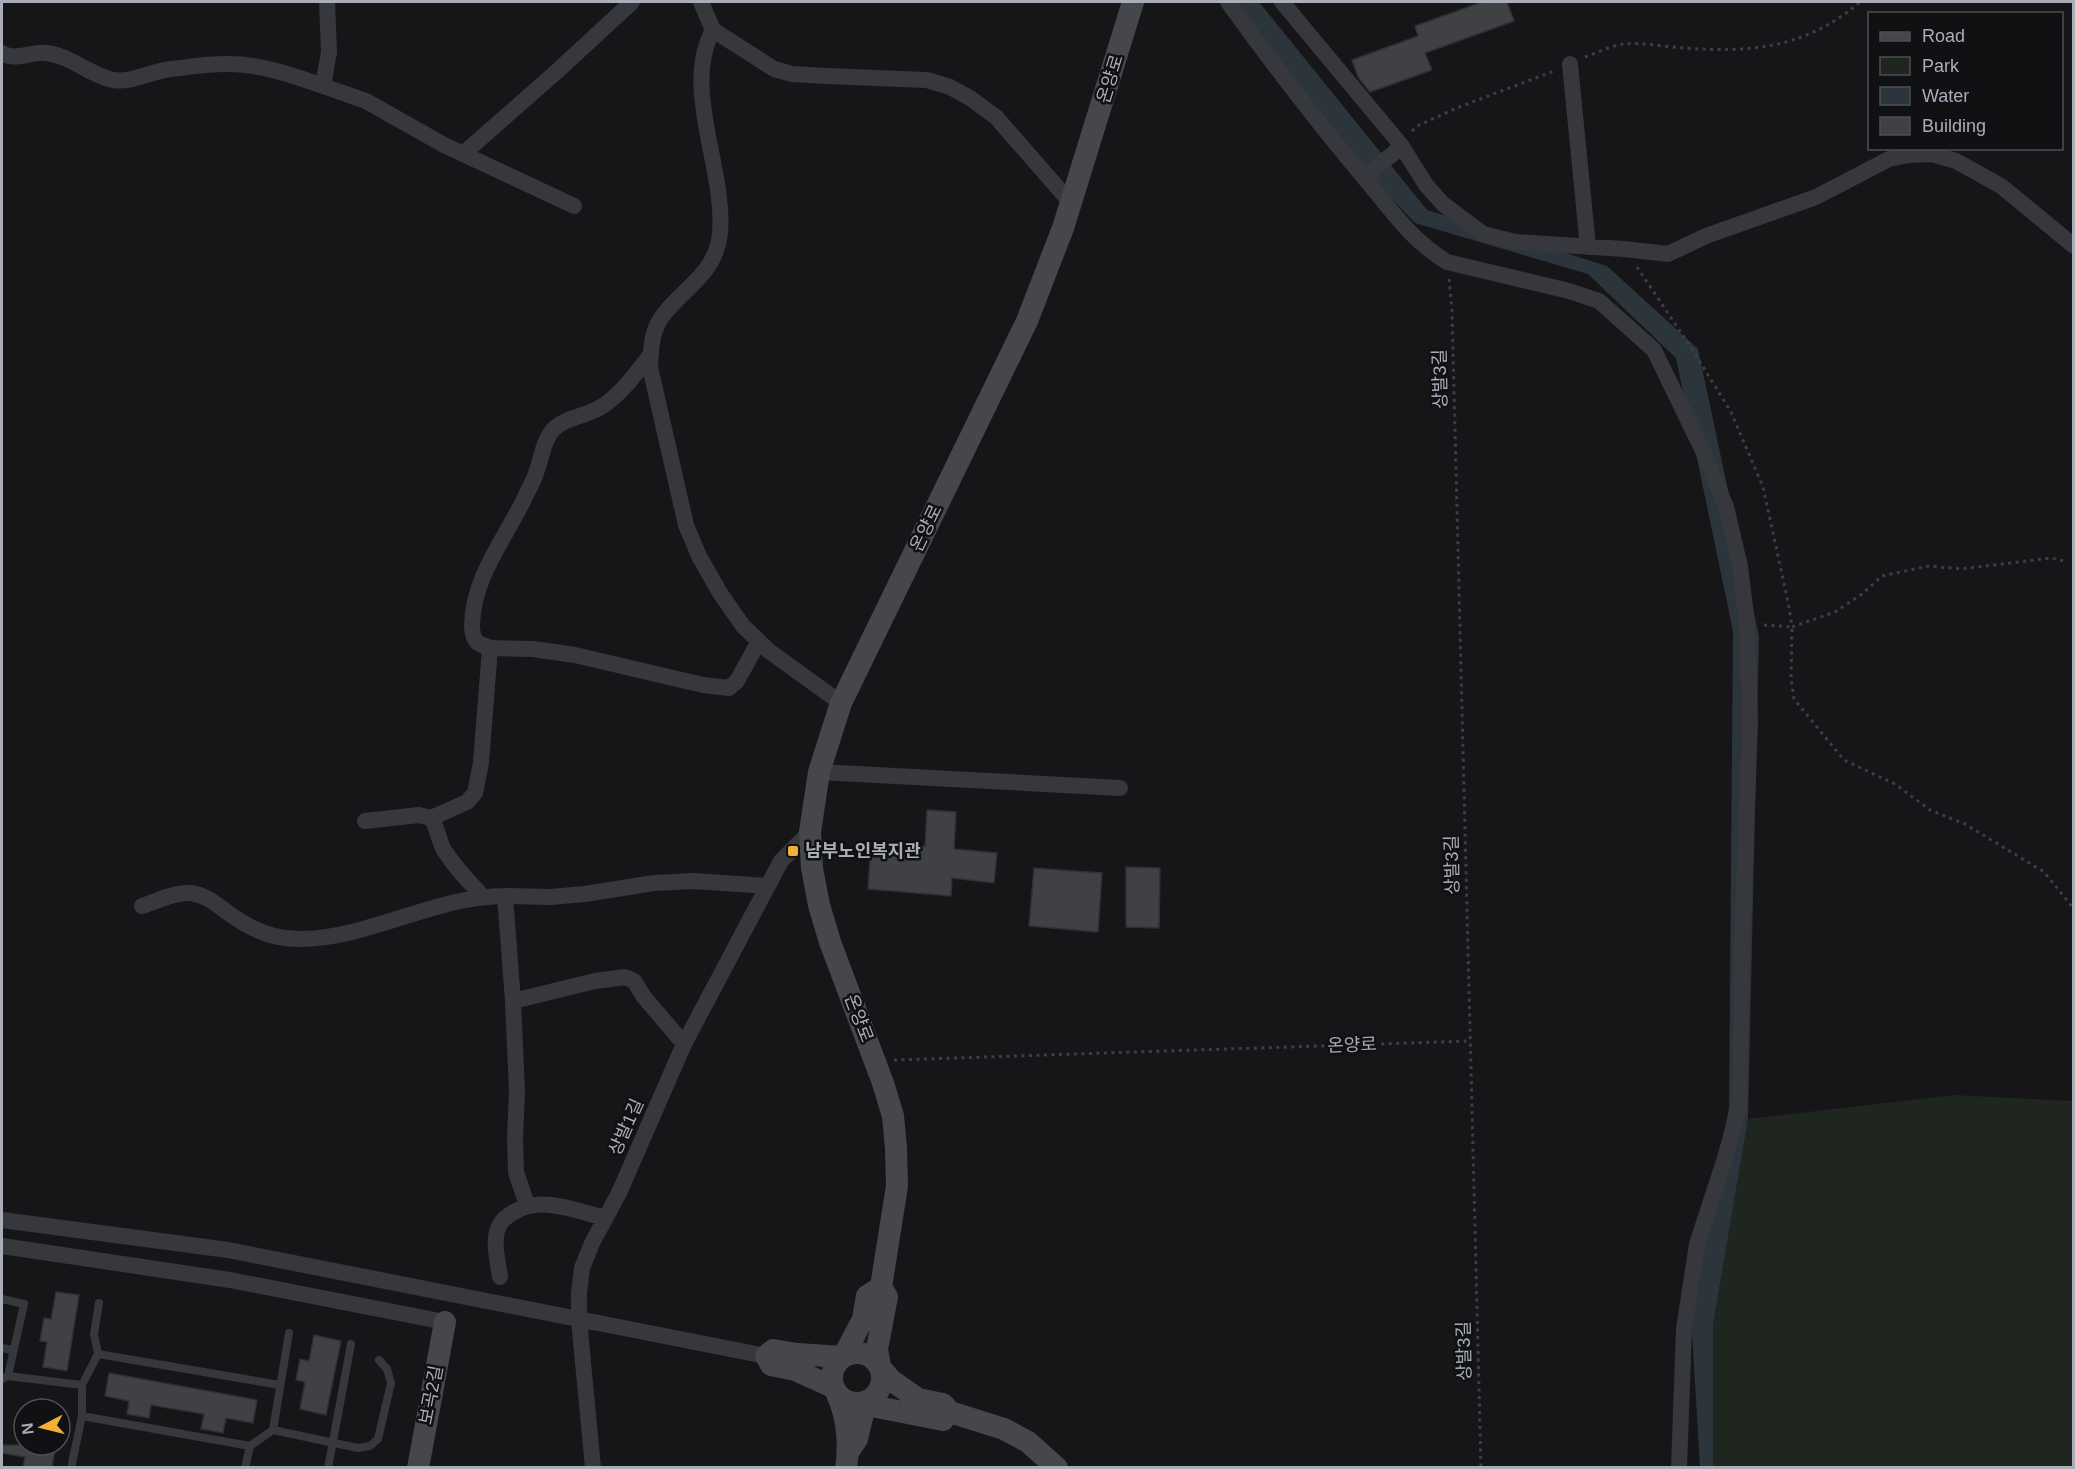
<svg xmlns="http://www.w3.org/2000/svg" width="2075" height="1469" font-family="Helvetica,'Noto Sans KR',sans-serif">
<rect width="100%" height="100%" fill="#161618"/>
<path fill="#1e261f" d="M 1954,1095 L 2073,1101 L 2073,1467 L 1713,1468 L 1713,1325 L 1748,1119 Z"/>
<path fill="#2c353c" d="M 1235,2 L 1259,2 L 1427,210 L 1607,266 L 1698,349 L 1759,636 L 1748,1119 L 1713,1325 L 1713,1467 L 1700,1467 L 1690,1298 L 1729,1108 L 1733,631 L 1676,358 L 1588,274 L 1415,223 L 1339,144 Z"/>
<path fill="#404145" stroke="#303034" stroke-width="1.5" d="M 1482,2 L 1507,2 L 1514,21 L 1425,53 L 1432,70 L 1370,92 L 1358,77 L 1352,60 L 1418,36 L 1415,26 Z
M 927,810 L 956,812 L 954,849 L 997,853 L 994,883 L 952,878 L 951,896 L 868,889 L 871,843 L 925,846 Z
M 1126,867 L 1160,868 L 1159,928 L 1126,927 Z
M 1034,868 L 1102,873 L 1098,932 L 1029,926 Z
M 56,1292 L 79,1295 L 67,1371 L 43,1367 L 47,1342 L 40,1341 L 44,1318 L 51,1319 Z
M 314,1335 L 341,1341 L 326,1415 L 300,1409 L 305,1382 L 296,1380 L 300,1359 L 309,1361 Z
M 109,1373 L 257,1400 L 253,1423 L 226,1418 L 223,1433 L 201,1429 L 204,1414 L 151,1405 L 149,1418 L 127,1414 L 129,1401 L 105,1396 Z
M 2,1445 L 56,1445 L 52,1467 L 23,1467 L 25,1457 L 2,1453 Z"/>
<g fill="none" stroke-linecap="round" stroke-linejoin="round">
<path stroke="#3d3f44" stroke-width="3" stroke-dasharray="3 4.5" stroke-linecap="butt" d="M 1585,57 C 1597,53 1612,45 1624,44 C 1641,42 1666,47 1684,48 C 1752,53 1806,48 1860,2
M 1412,131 L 1417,126 L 1459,107 L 1554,71
M 1637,267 L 1692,349 L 1731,412 L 1763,487 L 1788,602 L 1792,627 L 1835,612 L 1862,594 L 1882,576 L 1929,566 L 1961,569 L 2051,558 L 2064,561
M 1449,279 L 1452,310 L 1481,1468
M 1764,625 L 1792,627 L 1791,678 L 1794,699 L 1844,760 L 1895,784 L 1930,810 L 1965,824 L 2044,872 L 2074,909
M 894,1060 L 1470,1041"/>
<path stroke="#37383d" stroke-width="8" d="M 2,1299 L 24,1304 L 8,1376
M 2,1348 L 13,1350
M 98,1354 L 280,1385
M 2,1379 L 8,1376 L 82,1385
M 82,1416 L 250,1446
M 273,1430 L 289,1333
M 71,1468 L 82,1416 L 82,1385 L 98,1354 L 94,1334 L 99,1303
M 245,1468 L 250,1446 L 273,1430 L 358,1448 L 370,1446 L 378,1439 L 391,1383 L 387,1369 L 379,1360
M 328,1468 L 351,1344"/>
<path stroke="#37383d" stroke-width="16" d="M 701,2 L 713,30 L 774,69 L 792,74 L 826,76 L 927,80 L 950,87 L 970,98 L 996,117 L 1071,203
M 1228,2 C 1272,63 1317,122 1366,180 C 1394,213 1409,238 1447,262 L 1569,291 L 1599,301 L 1654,350 L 1703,451 L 1726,507 L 1740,566 L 1747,624 L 1750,721 L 1742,946 L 1739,1108 L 1725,1158 L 1697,1244 L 1684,1329 L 1679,1468
M 1282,2 L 1401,145 L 1426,185 L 1443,204 L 1483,234 L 1516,242 L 1624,249 L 1668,254 L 1706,236 L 1816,197 L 1889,159 L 1908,155 L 1932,154 L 1956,161 L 2001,186 L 2074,246
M 713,30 C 681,88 726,170 720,233 C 716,275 682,288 661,318 C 651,333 651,350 650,367 L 686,525 L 699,556 L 720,593 L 743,626 L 769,651 L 841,703
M 2,53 C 16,62 31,51 46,53 C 72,56 89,75 113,80 C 133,83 151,71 171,69 C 190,67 211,63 230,64 C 260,64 295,76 323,86 L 329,52 L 327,2
M 1570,64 L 1588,247
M 323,86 L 366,101 L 444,145 L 574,206
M 463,154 L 554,74 L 632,2
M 1364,177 L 1394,153 L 1401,145
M 490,648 L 533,649 L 575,655 L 703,685 L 729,688 L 737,681 L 759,641
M 819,772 L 1120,788
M 431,818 L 467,802 L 475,793 L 481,763 L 490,648 C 487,646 480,645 477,642 C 473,638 472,631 472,625 C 473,576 506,538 526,495 C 530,487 535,478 537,470 C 542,457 543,442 552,431 C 564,417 585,417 601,407 C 622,394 636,373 651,354
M 365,821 L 419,815 L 431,818 C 438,828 438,838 443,848 C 453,866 469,881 482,896
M 142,906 C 157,901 175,892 191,893 C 207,895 218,906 231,915 C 252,930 277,940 303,939 C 373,937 435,896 505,896
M 513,1001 L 595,981 L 625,977 L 634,981 L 644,997 L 684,1044
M 527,1205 L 516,1172 L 515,1138 L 517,1091 L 513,1001 L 505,896 L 550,897 L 585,894 L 654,883 L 693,881 L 767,886
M 2,1220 L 228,1250 L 766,1356
M 2,1246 L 230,1280 L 445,1322
M 500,1277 C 498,1262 492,1240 499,1226 C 502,1220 510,1214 516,1211 C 543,1196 576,1211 605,1218
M 593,1468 L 579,1320 L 579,1293 L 582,1268 L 592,1243 L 619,1193 L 684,1044 L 781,861 L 810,832"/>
<path stroke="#45474d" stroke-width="22" d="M 881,1287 L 897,1186 L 896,1148 L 893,1116 L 883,1083 L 830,942 L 819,905 L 812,868 L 810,832 L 819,772 L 841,703 L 1027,321 L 1063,228 L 1133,2
M 881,1287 L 887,1297 L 877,1349 L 880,1367 L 891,1380 L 918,1399 L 943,1404 L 950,1412 L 1004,1429 L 1028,1442 L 1057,1468
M832 1378a25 25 0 1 1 50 0a25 25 0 1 1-50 0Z
M 833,1387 L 795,1370 L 771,1365 L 766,1356 L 773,1350 L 797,1354 L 843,1357 L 863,1319 L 867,1296 L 881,1287
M 837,1394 C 847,1416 850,1444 846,1468
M 849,1451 L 857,1439 L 866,1401 L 877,1407 L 943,1420 L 950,1412
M 418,1468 L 445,1322"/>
</g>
<rect fill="#f2b134" stroke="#111113" stroke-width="2" x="787" y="845" width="12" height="12" rx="3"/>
<g text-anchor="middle" stroke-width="5" stroke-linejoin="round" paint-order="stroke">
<g font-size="18" fill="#a8adb8" stroke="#111113">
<text transform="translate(1110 79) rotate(-73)" y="6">온양로</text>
<text transform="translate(1440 379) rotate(-91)" y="6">상발3길</text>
<text transform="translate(926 528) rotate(-64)" y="6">온양로</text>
<text transform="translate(1452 865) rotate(-91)" y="6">상발3길</text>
<text transform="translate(859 1018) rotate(69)" y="6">온양로</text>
<text transform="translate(1352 1045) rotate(-2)" y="6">온양로</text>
<text transform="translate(626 1127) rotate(-66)" y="6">상발1길</text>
<text transform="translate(1464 1351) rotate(-91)" y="6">상발3길</text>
<text transform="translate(431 1395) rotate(-79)" y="6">보곡2길</text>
</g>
<g font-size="18" font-weight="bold" fill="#a8adb8" stroke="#111113" text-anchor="start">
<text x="805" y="857">남부노인복지관</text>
</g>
</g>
<rect width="2075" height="1469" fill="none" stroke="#a8adb8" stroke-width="6"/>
<rect x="1868" y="12" width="195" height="138" fill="#111113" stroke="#4d4f55" stroke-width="1.5"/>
<rect x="1880" y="32" width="30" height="9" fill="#45474d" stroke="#4d4f55" stroke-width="1.5"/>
<text x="1922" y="42" font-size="18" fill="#a8adb8">Road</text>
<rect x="1880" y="57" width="30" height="18" fill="#1e261f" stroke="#4d4f55" stroke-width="1.5"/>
<text x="1922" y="72" font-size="18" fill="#a8adb8">Park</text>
<rect x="1880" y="87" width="30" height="18" fill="#2c353c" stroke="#4d4f55" stroke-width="1.5"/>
<text x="1922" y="102" font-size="18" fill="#a8adb8">Water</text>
<rect x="1880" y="117" width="30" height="18" fill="#404145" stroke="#4d4f55" stroke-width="1.5"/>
<text x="1922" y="132" font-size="18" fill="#a8adb8">Building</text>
<g transform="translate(42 1427) rotate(263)"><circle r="28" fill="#111113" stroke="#4d4f55" stroke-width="1.5"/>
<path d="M0-4.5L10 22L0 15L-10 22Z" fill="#f2b134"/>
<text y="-9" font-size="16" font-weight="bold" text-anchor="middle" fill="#a8adb8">N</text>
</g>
</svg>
